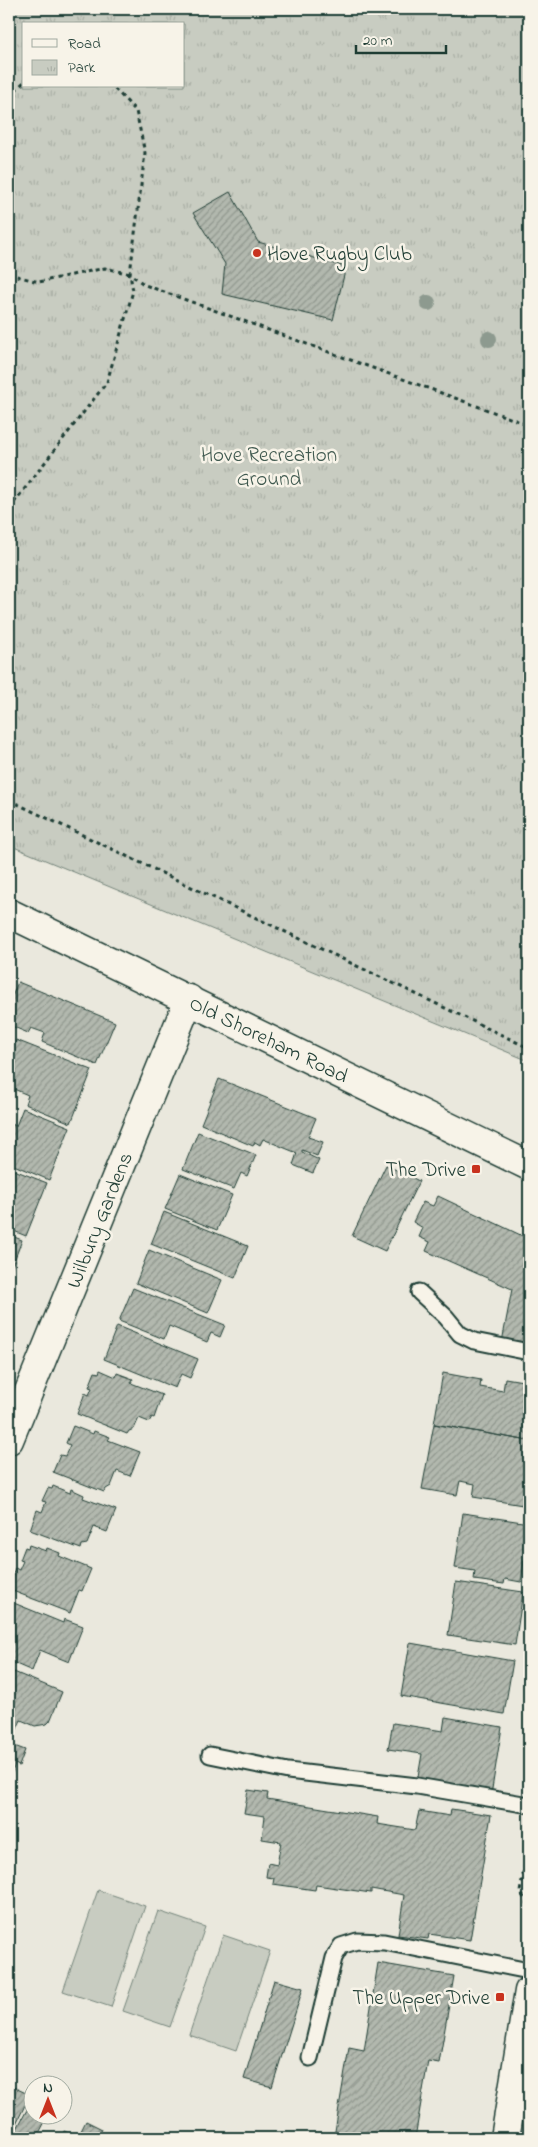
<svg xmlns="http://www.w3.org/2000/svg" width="538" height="2147" font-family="'Indie Flower',sans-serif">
<defs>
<pattern id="park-tufts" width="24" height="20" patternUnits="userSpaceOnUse" patternTransform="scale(1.25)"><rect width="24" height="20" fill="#c8ccc1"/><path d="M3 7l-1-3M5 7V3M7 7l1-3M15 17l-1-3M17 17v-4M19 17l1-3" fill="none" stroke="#abb0a6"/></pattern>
<pattern id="building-hatch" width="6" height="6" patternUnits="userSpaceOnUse" patternTransform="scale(1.25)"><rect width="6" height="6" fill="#b2b8ae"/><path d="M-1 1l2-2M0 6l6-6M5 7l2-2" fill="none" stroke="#90978e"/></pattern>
</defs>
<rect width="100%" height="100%" fill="#eae8dd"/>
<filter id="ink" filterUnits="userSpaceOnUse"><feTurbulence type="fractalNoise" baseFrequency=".02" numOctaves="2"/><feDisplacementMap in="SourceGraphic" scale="10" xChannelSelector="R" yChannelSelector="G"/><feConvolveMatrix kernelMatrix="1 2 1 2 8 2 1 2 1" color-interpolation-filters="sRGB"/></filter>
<g filter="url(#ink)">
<path fill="#c8ccc1" stroke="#74847a" d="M 98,1890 L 145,1906 L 111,2007 L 63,1991 Z
M 158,1911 L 205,1927 L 170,2027 L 123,2011 Z
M 223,1935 L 270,1951 L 236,2051 L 189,2035 Z"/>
<path fill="url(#park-tufts)" stroke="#74847a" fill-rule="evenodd" d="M 9,9 L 529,9 L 529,1061 L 9,845 ZM 24,24 L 184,24 L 184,86 L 24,86 Z"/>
<path fill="url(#building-hatch)" stroke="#1f3d34" d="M 230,192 L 258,242 L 346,267 L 333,320 L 222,294 L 225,264 L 193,213 Z
M 18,982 L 115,1022 L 97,1065 L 42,1042 L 45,1033 L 31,1028 L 28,1033 L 9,1025 L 9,1004 Z
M 16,1040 L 92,1070 L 71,1123 L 25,1104 L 28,1095 L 9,1087 L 9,1058 Z
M 219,1079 L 316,1118 L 308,1137 L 323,1142 L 317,1156 L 302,1150 L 302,1152 L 319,1160 L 313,1173 L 293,1165 L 297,1153 L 263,1139 L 260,1145 L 255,1142 L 253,1146 L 201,1124 Z
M 23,1108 L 70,1127 L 49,1180 L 9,1163 L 9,1123 L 16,1126 Z
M 198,1132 L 256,1155 L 247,1176 L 241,1173 L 234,1189 L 183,1169 Z
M 386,1165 L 419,1181 L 385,1251 L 352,1236 Z
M 9,1168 L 47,1183 L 26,1236 L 9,1229 Z
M 180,1174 L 232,1195 L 217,1230 L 165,1209 Z
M 438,1196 L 529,1239 L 529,1347 L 502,1342 L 512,1289 L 426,1251 L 430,1242 L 419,1237 L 423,1228 L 413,1222 L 423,1202 L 433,1206 Z
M 164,1212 L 248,1246 L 235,1278 L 151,1244 Z
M 9,1235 L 22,1240 L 9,1274 Z
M 149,1250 L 222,1280 L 208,1313 L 136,1283 Z
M 133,1288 L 225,1325 L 220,1337 L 211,1333 L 207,1342 L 169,1326 L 164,1339 L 119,1321 Z
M 117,1326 L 198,1359 L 190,1378 L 181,1374 L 175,1388 L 104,1359 Z
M 100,1370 L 116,1377 L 117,1373 L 133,1379 L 131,1383 L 162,1395 L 154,1418 L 152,1417 L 149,1422 L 139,1418 L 134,1429 L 129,1431 L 127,1434 L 77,1414 L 85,1393 L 89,1395 L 92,1388 L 89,1387 L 95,1372 L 99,1373 Z
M 443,1373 L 481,1380 L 480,1387 L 503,1391 L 505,1378 L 529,1382 L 529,1441 L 434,1424 Z
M 434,1424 L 529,1441 L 529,1506 L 473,1497 L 475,1484 L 460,1481 L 457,1495 L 422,1489 Z
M 73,1426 L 93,1434 L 94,1431 L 110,1437 L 108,1440 L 140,1452 L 130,1476 L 117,1471 L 111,1486 L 106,1489 L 104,1492 L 53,1472 L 60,1455 L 65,1456 L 70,1445 L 66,1443 Z
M 53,1486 L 70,1493 L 71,1489 L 84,1495 L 83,1498 L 116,1510 L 107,1532 L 94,1527 L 87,1544 L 82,1545 L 81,1549 L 30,1530 L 37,1510 L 42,1512 L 46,1502 L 42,1501 L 48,1488 L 52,1489 Z
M 463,1513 L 529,1523 L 529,1559 L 524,1561 L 521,1582 L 505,1579 L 504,1584 L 474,1580 L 475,1571 L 455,1568 Z
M 29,1545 L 46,1551 L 47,1548 L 60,1553 L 59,1556 L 91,1569 L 82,1591 L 79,1590 L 70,1613 L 10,1590 L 9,1585 L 15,1568 L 19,1570 L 23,1561 L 20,1560 L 25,1547 L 28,1548 Z
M 456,1582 L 523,1592 L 515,1645 L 448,1635 Z
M 9,1601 L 63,1623 L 64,1619 L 83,1626 L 69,1662 L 40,1650 L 32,1671 L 9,1661 Z
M 410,1643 L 513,1661 L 504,1714 L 401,1696 Z
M 9,1670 L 62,1692 L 50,1721 L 47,1724 L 35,1726 L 21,1720 L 15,1733 L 9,1731 Z
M 445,1717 L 502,1727 L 491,1795 L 417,1783 L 422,1754 L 388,1749 L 393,1723 L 443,1731 Z
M 9,1744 L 25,1750 L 19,1766 L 15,1764 L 9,1781 Z
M 248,1790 L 268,1793 L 267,1799 L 378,1817 L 377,1824 L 415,1830 L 419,1811 L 450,1816 L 451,1809 L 491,1815 L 470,1940 L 429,1934 L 428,1939 L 398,1935 L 404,1895 L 371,1889 L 371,1893 L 316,1885 L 315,1890 L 273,1884 L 274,1878 L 266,1877 L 268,1863 L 277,1865 L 281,1842 L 262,1839 L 265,1816 L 244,1813 Z
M 378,1963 L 454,1976 L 439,2063 L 428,2061 L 415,2138 L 334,2137 L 349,2048 L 364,2051 Z
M 274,1980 L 303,1988 L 272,2087 L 244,2079 Z
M 9,2085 L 30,2095 L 9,2138 Z
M 29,2106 L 32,2108 L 32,2114 L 48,2116 L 38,2135 L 43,2138 L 12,2138 Z
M 86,2121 L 102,2129 L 98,2138 L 61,2138 L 64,2131 L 78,2137 Z"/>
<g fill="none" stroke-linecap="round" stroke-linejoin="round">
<defs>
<path id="lane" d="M 419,1292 L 446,1317 L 460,1334 L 474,1341 L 529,1352
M 210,1755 L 288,1771 L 417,1786 L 529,1805
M 310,2058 L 334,1958 L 341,1946 L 357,1941 L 384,1942 L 529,1971"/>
<path id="street" d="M 9,1440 L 189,999"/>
<path id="secondary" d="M 505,2138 L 529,1991"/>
<path id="primary" d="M 9,913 L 529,1166"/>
</defs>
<use href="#lane" stroke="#1f3d34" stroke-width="19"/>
<use href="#street" stroke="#1f3d34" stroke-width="31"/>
<use href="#secondary" stroke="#1f3d34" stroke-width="31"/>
<use href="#primary" stroke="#1f3d34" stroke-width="31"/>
<path stroke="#1f3d34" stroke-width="3" stroke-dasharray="4 4" stroke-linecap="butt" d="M 9,96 L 24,82
M 9,274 L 39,282 L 105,268 L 130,274 L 145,285 L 529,425
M 9,509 L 107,382 L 133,291 L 130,274 L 145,153 L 136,111 L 112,86
M 9,800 L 529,1048
M 529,1840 L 520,1892 L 529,1905"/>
<use href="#lane" stroke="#f7f3e8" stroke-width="15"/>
<use href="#street" stroke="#f7f3e8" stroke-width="28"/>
<use href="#secondary" stroke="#f7f3e8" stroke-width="28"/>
<use href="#primary" stroke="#f7f3e8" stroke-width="28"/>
</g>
<g fill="#8d9a8f">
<circle cx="428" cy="303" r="8"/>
<circle cx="489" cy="339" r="8"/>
</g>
</g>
<g fill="#c8321e" stroke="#f7f3e8" stroke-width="2">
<circle cx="257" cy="253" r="5"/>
<rect x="471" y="1164" width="10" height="10" rx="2.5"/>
<rect x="495" y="1992" width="10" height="10" rx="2.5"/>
</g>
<g text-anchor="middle" stroke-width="5" stroke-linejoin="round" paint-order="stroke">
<g font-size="21" fill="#1f3d34" stroke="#f7f3e8" text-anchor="end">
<text x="267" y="260" text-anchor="start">Hove Rugby Club</text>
<text x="466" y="1176">The Drive</text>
<text x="490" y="2004">The Upper Drive</text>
</g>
<g font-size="21" fill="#415a50" stroke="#f7f3e8">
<text x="269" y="461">Hove Recreation<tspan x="269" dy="24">Ground</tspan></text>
</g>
<g font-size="21" fill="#1f3d34" stroke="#f7f3e8">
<text transform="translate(269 1039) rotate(26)" y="7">Old Shoreham Road</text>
<text transform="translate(99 1220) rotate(-68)" y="7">Wilbury Gardens</text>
</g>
</g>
<rect width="538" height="2147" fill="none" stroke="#f7f3e8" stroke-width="30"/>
<rect x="15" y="15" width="508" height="2117" fill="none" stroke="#1f3d34" stroke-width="2" filter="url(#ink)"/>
<rect x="22" y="22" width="162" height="65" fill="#f7f3e8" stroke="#a1aaa0"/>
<rect x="32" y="39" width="25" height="8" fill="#f7f3e8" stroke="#a1aaa0"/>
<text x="68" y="48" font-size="15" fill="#1f3d34">Road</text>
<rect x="32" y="60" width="25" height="15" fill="url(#park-tufts)" stroke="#a1aaa0"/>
<text x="68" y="72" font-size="15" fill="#1f3d34">Park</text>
<g transform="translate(48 2100)"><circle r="24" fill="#f7f3e8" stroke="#a1aaa0"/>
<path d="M0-4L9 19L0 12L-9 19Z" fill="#c8321e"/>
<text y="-8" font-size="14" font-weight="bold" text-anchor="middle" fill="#1f3d34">N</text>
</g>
<path d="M356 45v8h90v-8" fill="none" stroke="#1f3d34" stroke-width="2.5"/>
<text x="363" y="45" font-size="15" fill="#1f3d34" stroke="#f7f3e8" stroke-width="4" paint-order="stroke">20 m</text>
</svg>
